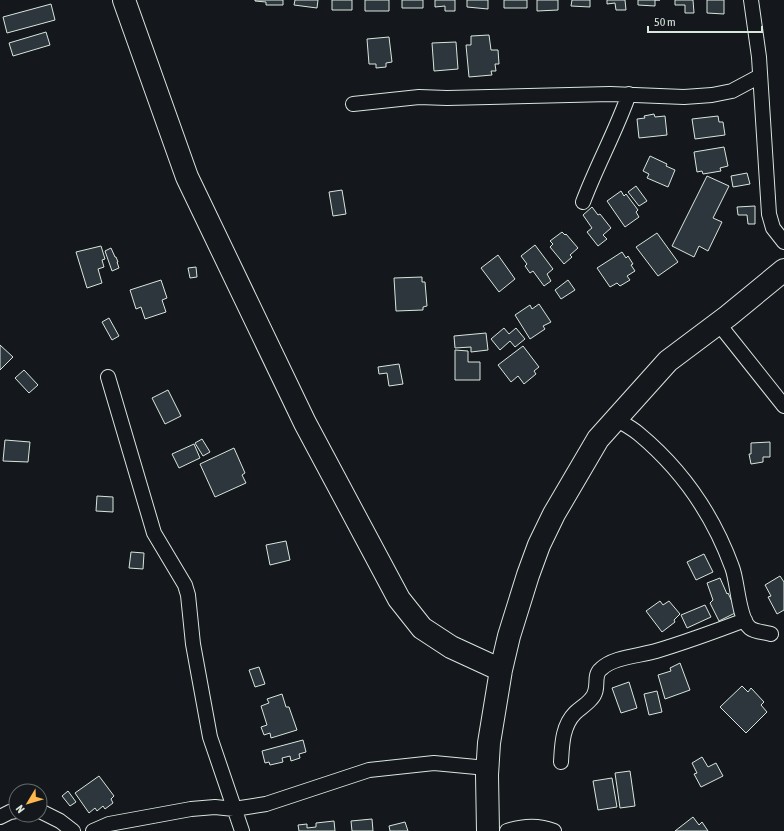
<svg xmlns="http://www.w3.org/2000/svg" width="784" height="831" font-family="'Asap Condensed',sans-serif">
<rect width="100%" height="100%" fill="#14181c"/>
<path fill="#2c363c" stroke="#d8e6dc" d="M 255,0 L 283,0 L 283,5 L 266,5 L 266,2 L 255,1 Z
M 295,0 L 318,0 L 317,8 L 294,5 Z
M 332,0 L 352,0 L 352,10 L 332,10 Z
M 365,0 L 389,0 L 389,11 L 365,11 Z
M 402,0 L 423,0 L 423,8 L 402,8 Z
M 435,0 L 455,0 L 455,11 L 445,11 L 445,6 L 435,7 Z
M 467,0 L 488,0 L 488,9 L 467,7 Z
M 504,0 L 527,0 L 527,8 L 504,8 Z
M 537,0 L 558,0 L 558,10 L 537,11 Z
M 572,0 L 590,0 L 590,7 L 571,6 Z
M 607,0 L 625,0 L 626,10 L 616,10 L 615,3 L 607,4 Z
M 638,0 L 660,0 L 655,0 L 655,6 L 638,5 Z
M 675,0 L 693,0 L 694,13 L 685,13 L 685,5 L 675,5 Z
M 707,0 L 724,0 L 724,14 L 707,13 Z
M 51,4 L 55,20 L 7,33 L 3,17 Z
M 46,32 L 50,45 L 13,56 L 9,43 Z
M 489,35 L 491,50 L 498,50 L 499,64 L 495,64 L 496,71 L 491,71 L 492,75 L 469,77 L 466,45 L 471,45 L 471,36 Z
M 389,37 L 392,62 L 386,63 L 386,67 L 376,68 L 376,64 L 369,64 L 367,39 Z
M 456,42 L 458,69 L 434,71 L 432,43 Z
M 654,114 L 655,117 L 665,116 L 667,135 L 639,138 L 637,119 L 645,118 L 644,116 Z
M 718,116 L 719,122 L 723,122 L 725,135 L 695,139 L 692,119 Z
M 724,147 L 728,166 L 720,168 L 721,171 L 703,174 L 702,171 L 697,172 L 694,152 Z
M 650,156 L 667,164 L 666,166 L 675,170 L 668,187 L 647,178 L 649,174 L 643,171 Z
M 747,173 L 750,184 L 733,187 L 731,176 Z
M 707,176 L 729,186 L 713,218 L 722,222 L 708,251 L 699,246 L 694,257 L 672,246 Z
M 636,186 L 647,201 L 639,206 L 628,192 Z
M 342,190 L 346,214 L 333,216 L 329,192 Z
M 621,191 L 624,196 L 626,194 L 638,210 L 636,212 L 639,217 L 625,227 L 607,201 Z
M 755,206 L 755,224 L 748,224 L 747,215 L 738,215 L 737,207 Z
M 592,207 L 598,215 L 600,214 L 611,228 L 603,235 L 607,239 L 598,246 L 587,232 L 592,228 L 583,215 Z
M 562,232 L 565,235 L 566,234 L 578,248 L 570,255 L 572,257 L 564,264 L 550,247 L 553,244 L 550,241 Z
M 657,233 L 678,262 L 658,276 L 636,247 Z
M 535,245 L 553,269 L 547,274 L 551,281 L 544,286 L 533,271 L 530,273 L 525,266 L 527,264 L 521,256 Z
M 101,246 L 105,259 L 102,260 L 104,267 L 98,269 L 102,283 L 87,288 L 76,252 Z
M 111,248 L 115,257 L 116,257 L 118,262 L 117,262 L 119,268 L 112,271 L 105,251 Z
M 622,252 L 626,258 L 628,256 L 633,264 L 631,265 L 635,271 L 627,276 L 630,280 L 620,286 L 617,283 L 610,287 L 597,268 Z
M 498,255 L 515,279 L 499,292 L 481,268 Z
M 196,267 L 197,277 L 190,278 L 188,268 Z
M 422,277 L 422,282 L 425,282 L 427,306 L 423,307 L 423,310 L 396,311 L 394,278 Z
M 161,280 L 167,298 L 162,300 L 166,312 L 145,319 L 141,307 L 136,309 L 130,290 Z
M 568,280 L 575,290 L 561,299 L 555,290 Z
M 539,304 L 551,322 L 543,326 L 545,329 L 530,339 L 515,315 L 530,305 L 532,309 Z
M 109,318 L 119,336 L 112,340 L 102,322 Z
M 504,328 L 509,334 L 516,328 L 525,339 L 515,347 L 510,341 L 500,350 L 491,339 Z
M 486,333 L 488,350 L 471,352 L 471,347 L 455,348 L 454,336 Z
M 0,345 L 13,357 L 0,370 Z
M 523,346 L 539,367 L 534,371 L 536,374 L 524,384 L 518,376 L 511,382 L 498,365 Z
M 455,350 L 468,351 L 468,362 L 480,362 L 480,380 L 455,380 Z
M 399,364 L 403,384 L 389,386 L 387,373 L 379,374 L 378,367 Z
M 24,370 L 38,385 L 29,393 L 15,378 Z
M 168,390 L 181,416 L 165,424 L 152,398 Z
M 202,439 L 210,452 L 203,456 L 195,443 Z
M 5,440 L 30,442 L 28,462 L 3,461 Z
M 770,442 L 770,457 L 763,457 L 763,462 L 751,464 L 749,454 L 751,454 L 751,443 Z
M 194,444 L 200,458 L 179,468 L 172,454 Z
M 234,448 L 245,473 L 242,475 L 246,483 L 215,497 L 200,464 Z
M 97,496 L 113,497 L 113,512 L 96,511 Z
M 286,541 L 290,560 L 270,565 L 266,545 Z
M 131,552 L 144,553 L 143,569 L 129,568 Z
M 704,554 L 713,572 L 696,580 L 687,562 Z
M 780,576 L 784,582 L 784,610 L 777,614 L 768,597 L 771,596 L 765,585 Z
M 720,578 L 727,594 L 728,593 L 737,612 L 719,621 L 710,603 L 713,600 L 707,583 Z
M 660,601 L 663,605 L 669,601 L 680,614 L 674,620 L 675,622 L 662,632 L 646,611 Z
M 705,605 L 711,617 L 687,628 L 681,615 Z
M 680,663 L 690,690 L 665,699 L 658,675 L 671,671 L 670,668 Z
M 259,667 L 265,684 L 255,687 L 249,670 Z
M 629,682 L 637,708 L 621,713 L 612,688 Z
M 742,686 L 748,692 L 751,688 L 764,702 L 761,705 L 767,712 L 746,733 L 720,707 Z
M 657,691 L 662,712 L 649,715 L 644,694 Z
M 282,694 L 286,707 L 289,707 L 297,730 L 271,738 L 270,733 L 264,735 L 261,727 L 267,725 L 261,706 L 269,703 L 267,699 Z
M 303,740 L 306,752 L 299,754 L 300,758 L 291,761 L 290,756 L 282,758 L 283,762 L 270,765 L 269,762 L 265,763 L 262,751 Z
M 702,757 L 708,767 L 716,763 L 723,776 L 701,787 L 694,774 L 697,773 L 692,763 Z
M 630,771 L 635,806 L 620,808 L 615,773 Z
M 99,776 L 114,796 L 111,799 L 113,803 L 105,809 L 103,806 L 97,811 L 95,808 L 89,813 L 75,793 Z
M 612,778 L 617,807 L 598,810 L 593,781 Z
M 68,791 L 76,802 L 70,806 L 62,796 Z
M 693,817 L 699,825 L 702,822 L 708,831 L 675,831 Z
M 372,819 L 373,831 L 352,831 L 351,821 Z
M 334,821 L 335,831 L 299,831 L 298,825 L 307,824 L 307,828 L 316,827 L 316,823 Z
M 405,822 L 408,831 L 390,831 L 389,826 Z"/>
<g fill="none" stroke-linecap="round" stroke-linejoin="round">
<defs>
<path id="minor" d="M 751,0 L 759,57 L 769,214 L 773,228 L 784,242
M 353,104 L 419,97 L 447,98 L 610,94 L 684,97 L 712,95 L 732,91 L 760,76
M 583,202 C 597,165 616,131 629,94
M 718,323 L 784,406
M 108,377 L 154,533 L 185,585 L 188,595 L 193,644 L 210,737 L 242,831
M 616,419 C 624,424 632,428 639,434 C 681,469 713,515 732,567 C 738,582 738,618 750,628 C 755,632 764,632 771,634
M 561,762 C 562,746 562,726 575,713 C 580,708 586,705 591,699 C 601,689 592,676 601,669 C 613,657 639,656 656,651 C 686,642 716,631 745,620
M 40,811 L 60,821 L 73,831
M 0,817 L 10,812 L 16,811
M 93,831 L 109,824 L 191,809 L 215,807 L 234,809 L 266,804 L 369,770 L 434,763 L 487,768
M 507,831 C 522,826 539,825 554,831"/>
<path id="primary" d="M 124,0 L 187,177 L 305,423 L 399,599 L 422,628 L 451,647 L 501,670
M 488,831 L 487,775 L 489,743 L 501,670 L 509,636 L 528,575 L 539,545 L 554,514 L 598,439 L 668,361 L 728,316 L 784,270"/>
</defs>
<use href="#minor" stroke="#d8e6dc" stroke-width="16"/>
<use href="#primary" stroke="#d8e6dc" stroke-width="24"/>
<use href="#minor" stroke="#14181c" stroke-width="14"/>
<use href="#primary" stroke="#14181c" stroke-width="22"/>
</g>
<g transform="translate(28 803) rotate(232)"><circle r="19" fill="#14181c" stroke="#626a69"/>
<path d="M0-3L7 15L0 10L-7 15Z" fill="#ffb74d"/>
<text y="-6" font-size="11" font-weight="bold" text-anchor="middle" fill="#d8e6dc">N</text>
</g>
<path d="M648 26v6h114v-6" fill="none" stroke="#d8e6dc" stroke-width="2"/>
<text x="654" y="26" font-size="12" fill="#d8e6dc" stroke="#14181c" stroke-width="3" paint-order="stroke">50 m</text>
</svg>
